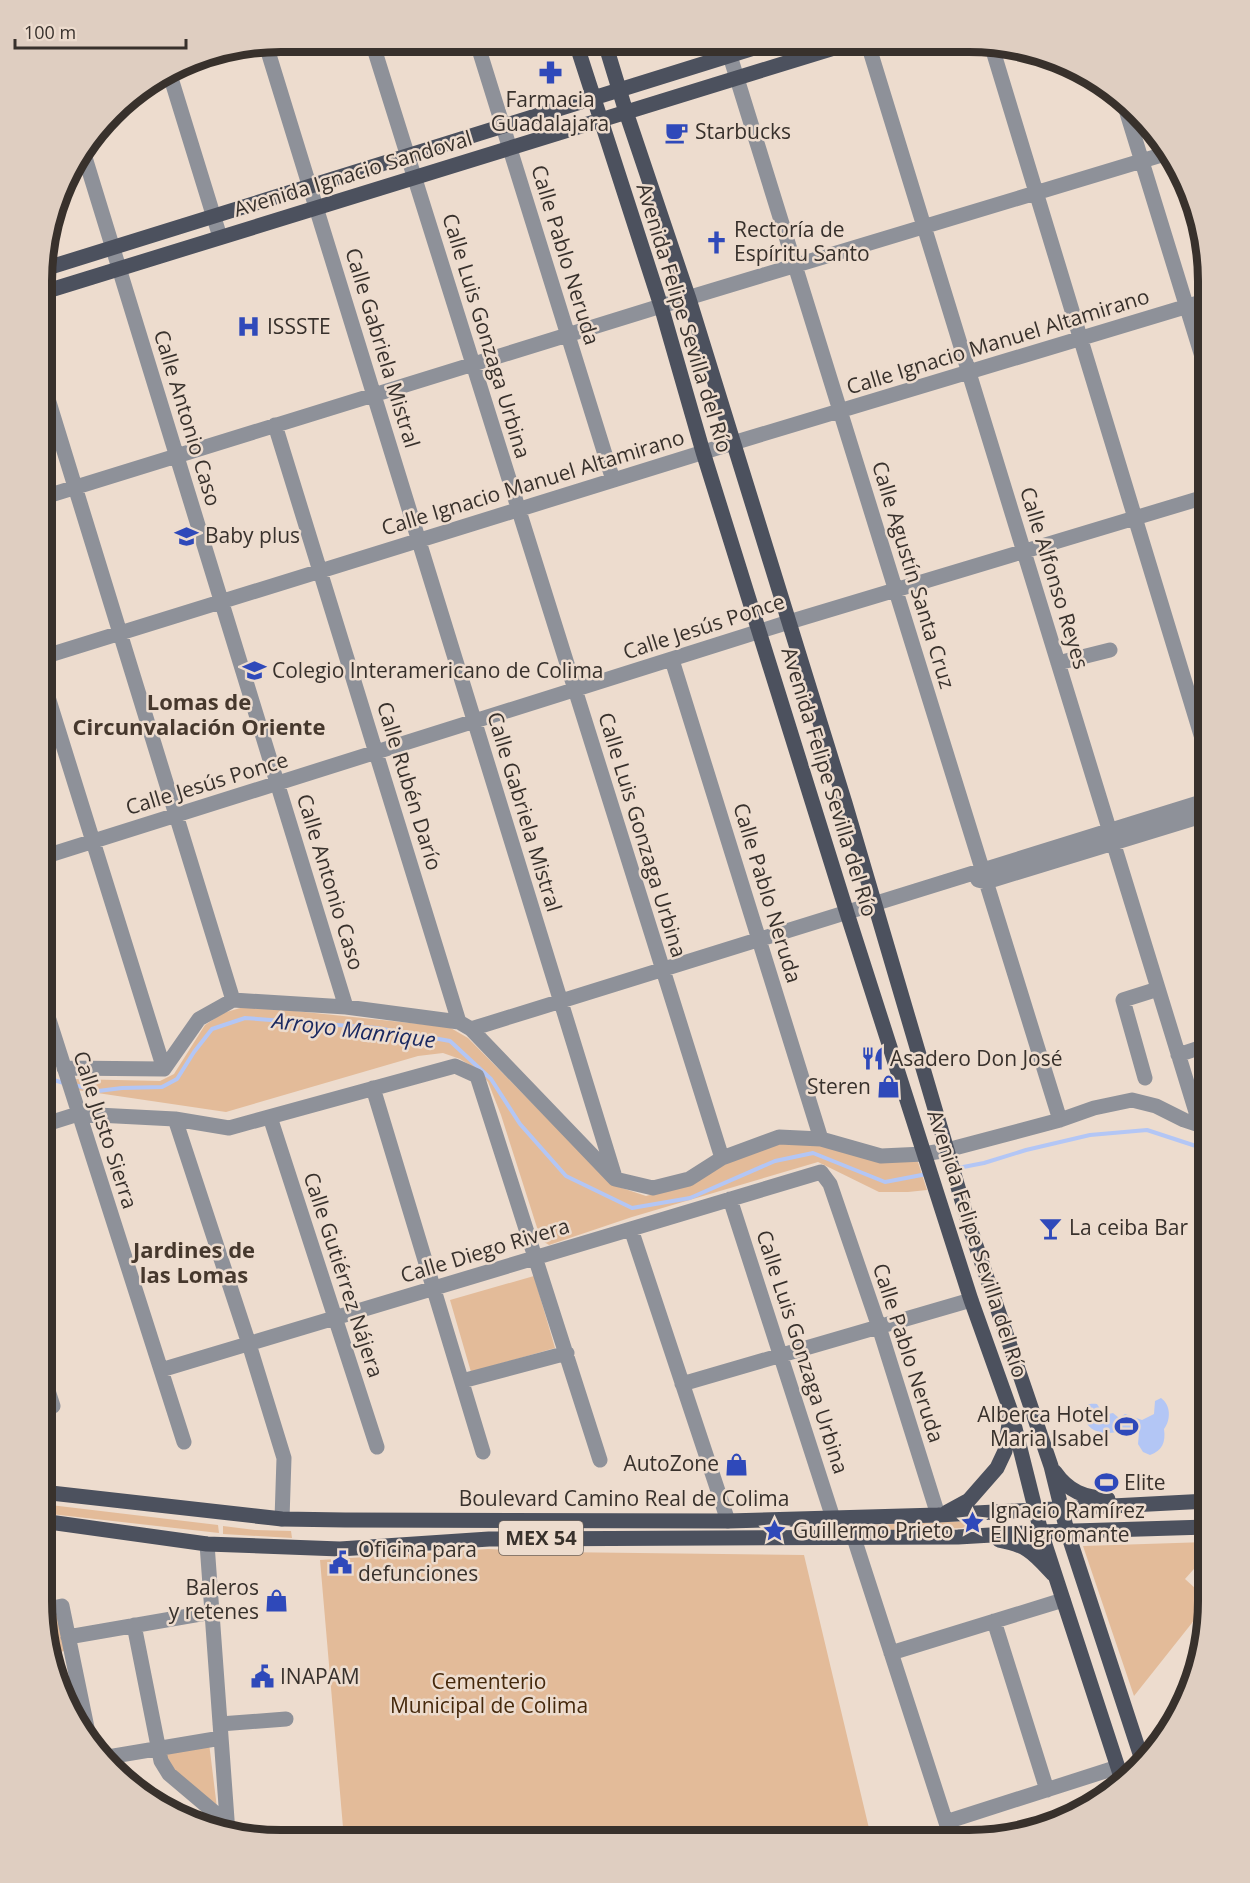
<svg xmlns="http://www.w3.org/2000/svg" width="1250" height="1883" font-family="'Open Sans',sans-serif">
<rect width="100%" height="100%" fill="#eddcce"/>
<path fill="#e3bb99" d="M 247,1006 L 449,1027 L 468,1038 L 613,1185 L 646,1196 L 691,1184 L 728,1162 L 782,1143 L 820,1144 L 917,1159 L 927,1190 L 908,1192 L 879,1192 L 818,1162 L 632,1217 L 549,1245 L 541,1240 L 501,1115 L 488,1082 L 476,1069 L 460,1059 L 443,1053 L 418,1056 L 226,1112 L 77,1090 L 73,1079 L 160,1081 L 174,1074 L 205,1025 L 223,1013 Z
M 534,1276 L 555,1348 L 471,1372 L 450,1300 Z
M 42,1504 L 218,1525 L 219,1533 L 42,1513 Z
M 974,1521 L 974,1525 L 962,1528 L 819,1534 L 815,1531 L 818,1527 Z
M 223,1526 L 255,1530 L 291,1531 L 292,1538 L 223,1534 Z
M 1207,1542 L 1207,1567 L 1201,1561 L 1185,1579 L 1207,1599 L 1207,1604 L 1134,1696 L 1083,1546 Z
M 488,1549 L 554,1552 L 804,1555 L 872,1841 L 344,1839 L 320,1560 Z
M 57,1612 L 65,1651 L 52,1653 L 45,1614 Z
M 209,1743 L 217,1808 L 172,1771 L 163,1750 Z"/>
<path fill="#b3c6f5" d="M 1161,1398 C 1171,1405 1171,1420 1164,1429 C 1166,1442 1162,1451 1150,1455 L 1143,1452 L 1138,1444 L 1139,1432 L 1136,1430 C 1129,1433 1124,1431 1117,1432 C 1098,1435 1087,1431 1082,1412 C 1086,1405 1088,1403 1097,1404 L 1104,1415 L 1113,1413 L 1119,1418 L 1125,1414 L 1142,1420 L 1154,1414 L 1155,1401 Z"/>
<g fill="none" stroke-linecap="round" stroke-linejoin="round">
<path stroke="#b3c6f5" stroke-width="4" d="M 43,1077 L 64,1083
M 74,1085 L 98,1091 L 122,1088 L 162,1087 L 177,1079 L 194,1052 L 212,1029 L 245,1018 L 377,1028 L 450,1041 L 491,1079 L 520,1124 L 566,1176 L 632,1208 L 690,1198 L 775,1161 L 813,1153 L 885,1182 L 927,1174
M 958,1168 L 984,1163 L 1026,1150 L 1090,1135 L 1147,1130 L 1208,1150"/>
<path stroke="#8e9199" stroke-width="15" d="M 372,42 L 722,1158
M 477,43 L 613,480
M 726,43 L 1060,1120
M 868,44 L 1200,1125
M 991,44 L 1208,758
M 266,45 L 614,1174
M 170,75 L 220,237
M 1123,100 L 1208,376
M 83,151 L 346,1007
M 44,386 L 233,1000
M 275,425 L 459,1022
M 44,497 L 661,306 L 1168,153
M 43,657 L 733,443 L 1208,300
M 672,660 L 821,1139
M 1058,663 L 1110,650
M 43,681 L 164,1069
M 43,857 L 789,622 L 1208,496
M 978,880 L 986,882 L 1208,814
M 43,1001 L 184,1442
M 471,1029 L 1208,800
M 1178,1055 L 1208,1045
M 64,1068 L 164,1069 L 199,1019 L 233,1000 L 346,1007 L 459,1022 L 471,1029 L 615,1179 L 653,1188 L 689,1179 L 722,1158 L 779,1137 L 821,1139 L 881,1156 L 924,1154 L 947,1150 L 1060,1120 L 1094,1108 L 1132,1100 L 1156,1106 L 1184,1120 L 1208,1128
M 1145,1078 L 1123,1000 L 1158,989
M 373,1088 L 483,1452
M 270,1117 L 377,1447
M 175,1119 L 249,1344 L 284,1458 L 282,1519
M 43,1125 L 78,1114 L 175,1119 L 229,1128 L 455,1066 L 477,1076 L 600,1460
M 730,1199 L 833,1518
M 631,1229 L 728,1521
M 161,1370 L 821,1172 L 830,1184 L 879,1327 L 938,1515
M 42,1372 L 53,1406
M 462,1381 L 567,1353
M 682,1384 L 971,1300
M 854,1538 L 952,1841
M 207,1544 L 228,1833
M 44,1610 L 62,1606 L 91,1747
M 994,1621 L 1047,1790
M 134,1625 L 161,1761 L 169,1774 L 227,1823
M 68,1637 L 212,1612
M 891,1653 L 1063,1600
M 220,1724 L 286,1719
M 102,1758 L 221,1738
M 946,1822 L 1118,1767"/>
<path stroke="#4c515e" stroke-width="15" d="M 576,43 L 661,306 L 703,452 L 847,913 L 971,1300 L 1011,1412 L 1041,1532 L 1123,1783
M 605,43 L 626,112 L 689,299 L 845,803 L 970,1228 L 1051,1466 L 1067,1531 L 1143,1763
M 44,269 L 770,43
M 44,292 L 847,44
M 1055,1472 C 1069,1492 1084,1497 1108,1499
M 42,1492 L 282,1519 L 345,1520 L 728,1521 L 938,1515 L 1208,1501
M 947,1512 L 969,1500 L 997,1468 L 1005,1451 L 1010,1417
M 42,1521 L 207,1544 L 340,1549 L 489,1539 L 958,1537 L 1041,1532 L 1207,1527
M 999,1540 C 1028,1545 1034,1554 1053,1574"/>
</g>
<defs>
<symbol id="pharmacy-bare" viewBox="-9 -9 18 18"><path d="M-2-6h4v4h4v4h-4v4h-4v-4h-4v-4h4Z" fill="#2f49ba" stroke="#eddcce" stroke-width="2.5" paint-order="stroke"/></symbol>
<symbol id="cafe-bare" viewBox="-9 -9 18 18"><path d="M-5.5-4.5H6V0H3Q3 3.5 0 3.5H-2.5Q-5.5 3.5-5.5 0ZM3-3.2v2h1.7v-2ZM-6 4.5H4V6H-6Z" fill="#2f49ba" stroke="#eddcce" stroke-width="2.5" paint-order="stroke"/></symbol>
<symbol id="church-bare" viewBox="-9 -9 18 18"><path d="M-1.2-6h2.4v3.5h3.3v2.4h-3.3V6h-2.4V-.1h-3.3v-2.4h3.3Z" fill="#2f49ba" stroke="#eddcce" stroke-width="2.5" paint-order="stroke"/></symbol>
<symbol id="hospital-bare" viewBox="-9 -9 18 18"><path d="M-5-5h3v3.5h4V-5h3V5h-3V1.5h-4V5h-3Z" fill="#2f49ba" stroke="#eddcce" stroke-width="2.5" paint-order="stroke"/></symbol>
<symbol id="school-bare" viewBox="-9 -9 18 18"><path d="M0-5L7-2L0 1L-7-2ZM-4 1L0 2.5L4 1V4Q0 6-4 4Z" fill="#2f49ba" stroke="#eddcce" stroke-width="2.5" paint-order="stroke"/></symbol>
<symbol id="restaurant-bare" viewBox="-9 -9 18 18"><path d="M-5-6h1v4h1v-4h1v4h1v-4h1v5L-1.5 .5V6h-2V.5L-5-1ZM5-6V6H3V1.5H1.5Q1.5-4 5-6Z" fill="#2f49ba" stroke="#eddcce" stroke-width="2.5" paint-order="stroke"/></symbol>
<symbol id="shop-bare" viewBox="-9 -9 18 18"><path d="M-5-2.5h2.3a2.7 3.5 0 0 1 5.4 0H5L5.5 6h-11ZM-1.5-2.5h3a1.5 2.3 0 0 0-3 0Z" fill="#2f49ba" stroke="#eddcce" stroke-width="2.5" paint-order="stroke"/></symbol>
<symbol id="bar-bare" viewBox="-9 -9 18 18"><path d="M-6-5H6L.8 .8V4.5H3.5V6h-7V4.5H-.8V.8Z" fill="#2f49ba" stroke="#eddcce" stroke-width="2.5" paint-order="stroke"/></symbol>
<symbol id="stadium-bare" viewBox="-9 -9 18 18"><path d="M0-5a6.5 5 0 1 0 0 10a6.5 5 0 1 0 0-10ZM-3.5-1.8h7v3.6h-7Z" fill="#2f49ba" stroke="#eddcce" stroke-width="2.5" paint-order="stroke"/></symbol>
<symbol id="sight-bare" viewBox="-9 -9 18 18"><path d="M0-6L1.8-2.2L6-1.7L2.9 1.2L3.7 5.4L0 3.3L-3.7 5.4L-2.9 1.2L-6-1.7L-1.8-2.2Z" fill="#2f49ba" stroke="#eddcce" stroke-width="2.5" paint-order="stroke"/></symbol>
<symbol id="civic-bare" viewBox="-9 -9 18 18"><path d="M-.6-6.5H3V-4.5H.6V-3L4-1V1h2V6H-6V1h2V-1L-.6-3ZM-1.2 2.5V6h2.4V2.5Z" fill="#2f49ba" stroke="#eddcce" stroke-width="2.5" paint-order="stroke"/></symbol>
</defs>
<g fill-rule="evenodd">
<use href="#pharmacy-bare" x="534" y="56" width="33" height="33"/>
<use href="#cafe-bare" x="660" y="116" width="33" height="33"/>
<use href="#church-bare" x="700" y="226" width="33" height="33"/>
<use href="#hospital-bare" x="232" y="310" width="33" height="33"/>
<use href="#school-bare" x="170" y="520" width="33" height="33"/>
<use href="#school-bare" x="238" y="654" width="33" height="33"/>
<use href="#restaurant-bare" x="856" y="1042" width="33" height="33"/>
<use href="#shop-bare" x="872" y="1070" width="33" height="33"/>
<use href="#bar-bare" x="1034" y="1212" width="33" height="33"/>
<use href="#stadium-bare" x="1110" y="1410" width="33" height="33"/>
<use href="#shop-bare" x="720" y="1448" width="33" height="33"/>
<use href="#stadium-bare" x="1090" y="1466" width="33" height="33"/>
<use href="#sight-bare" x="956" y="1506" width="33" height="33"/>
<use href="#sight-bare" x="758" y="1514" width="33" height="33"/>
<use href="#civic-bare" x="324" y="1546" width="33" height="33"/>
<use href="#shop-bare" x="260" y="1584" width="33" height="33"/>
<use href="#civic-bare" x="246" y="1660" width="33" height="33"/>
</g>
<g text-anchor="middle" stroke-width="5" stroke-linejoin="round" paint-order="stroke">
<rect fill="#eddcce" stroke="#6e645d" stroke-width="1.5" x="499" y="1521" width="84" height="34" rx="4.5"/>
<g font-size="20" font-weight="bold" fill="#38312c">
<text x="541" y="1545">MEX 54</text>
</g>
<g font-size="21" fill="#38312c" stroke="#eddcce" text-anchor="start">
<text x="550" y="107" text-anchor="middle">Farmacia<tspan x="550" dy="24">Guadalajara</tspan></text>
<text x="695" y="139">Starbucks</text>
<text x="734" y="237">Rectoría de<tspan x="734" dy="24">Espíritu Santo</tspan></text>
<text x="267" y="334">ISSSTE</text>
<text x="205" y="543">Baby plus</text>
<text x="272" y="678">Colegio Interamericano de Colima</text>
<text x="890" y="1066">Asadero Don José</text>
<text x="871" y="1094" text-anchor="end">Steren</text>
<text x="1069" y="1235">La ceiba Bar</text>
<text x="1109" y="1422" text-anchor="end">Alberca Hotel<tspan x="1109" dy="24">Maria Isabel</tspan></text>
<text x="719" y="1471" text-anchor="end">AutoZone</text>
<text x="1124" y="1490">Elite</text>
<text x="990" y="1518">Ignacio Ramírez<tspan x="990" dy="24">El Nigromante</tspan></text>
<text x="793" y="1538">Guillermo Prieto</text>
<text x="358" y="1557">Oficina para<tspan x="358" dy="24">defunciones</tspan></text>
<text x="259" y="1595" text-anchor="end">Baleros<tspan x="259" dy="24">y retenes</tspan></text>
<text x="280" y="1684">INAPAM</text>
</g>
<g font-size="21" fill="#38312c" stroke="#eddcce">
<text transform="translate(353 174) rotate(-17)" y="7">Avenida Ignacio Sandoval</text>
<text transform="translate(565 255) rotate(73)" y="7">Calle Pablo Neruda</text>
<text transform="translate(684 318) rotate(73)" y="7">Avenida Felipe Sevilla del Río</text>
<text transform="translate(486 336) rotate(73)" y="7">Calle Luis Gonzaga Urbina</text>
<text transform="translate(998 342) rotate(-17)" y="7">Calle Ignacio Manuel Altamirano</text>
<text transform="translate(382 348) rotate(73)" y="7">Calle Gabriela Mistral</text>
<text transform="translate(187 418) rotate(73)" y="7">Calle Antonio Caso</text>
<text transform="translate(533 483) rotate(-17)" y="7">Calle Ignacio Manuel Altamirano</text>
<text transform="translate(913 575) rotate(73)" y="7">Calle Agustín Santa Cruz</text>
<text transform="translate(1054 578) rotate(73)" y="7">Calle Alfonso Reyes</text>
<text transform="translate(704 627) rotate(-18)" y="7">Calle Jesús Ponce</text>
<text transform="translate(829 782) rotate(73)" y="7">Avenida Felipe Sevilla del Río</text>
<text transform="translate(207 784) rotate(-17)" y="7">Calle Jesús Ponce</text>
<text transform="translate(409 786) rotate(73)" y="7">Calle Rubén Darío</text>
<text transform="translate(524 812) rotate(73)" y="7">Calle Gabriela Mistral</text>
<text transform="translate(642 835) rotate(73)" y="7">Calle Luis Gonzaga Urbina</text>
<text transform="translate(330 882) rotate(73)" y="7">Calle Antonio Caso</text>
<text transform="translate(767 893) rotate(73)" y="7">Calle Pablo Neruda</text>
<text transform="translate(105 1130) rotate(72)" y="7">Calle Justo Sierra</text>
<text transform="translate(977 1244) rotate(72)" y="7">Avenida Felipe Sevilla del Río</text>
<text transform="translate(485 1251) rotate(-17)" y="7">Calle Diego Rivera</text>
<text transform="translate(343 1275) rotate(72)" y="7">Calle Gutiérrez Nájera</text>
<text transform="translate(802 1352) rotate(72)" y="7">Calle Luis Gonzaga Urbina</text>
<text transform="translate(908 1353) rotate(72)" y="7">Calle Pablo Neruda</text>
<text x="624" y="1506">Boulevard Camino Real de Colima</text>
</g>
<g font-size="21" fill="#45280b" stroke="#eddcce">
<text x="489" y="1689">Cementerio<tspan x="489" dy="24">Municipal de Colima</tspan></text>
</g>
<g font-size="22" font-weight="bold" fill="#46382d" stroke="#eddcce">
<text x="199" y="710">Lomas de<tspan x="199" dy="25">Circunvalación Oriente</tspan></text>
<text x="194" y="1258">Jardines de<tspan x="194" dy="25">las Lomas</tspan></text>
</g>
<g font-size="22" font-style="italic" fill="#1a2961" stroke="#eddcce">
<text transform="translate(354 1030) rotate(7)" y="8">Arroyo Manrique</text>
</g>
</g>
<path d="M0 0H1250V1883H0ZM281 52H969A229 229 0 0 1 1198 281V1601A229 229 0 0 1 969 1830H281A229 229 0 0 1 52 1601V281A229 229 0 0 1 281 52Z" fill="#dfcec1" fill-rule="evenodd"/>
<path fill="none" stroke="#38312c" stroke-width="8" d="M281 52H969A229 229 0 0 1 1198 281V1601A229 229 0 0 1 969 1830H281A229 229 0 0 1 52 1601V281A229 229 0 0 1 281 52Z"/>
<path d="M15 39v9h171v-9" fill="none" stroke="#38312c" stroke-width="3"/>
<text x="24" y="39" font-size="18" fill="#38312c" stroke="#eddcce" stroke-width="4.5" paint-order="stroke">100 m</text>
</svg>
